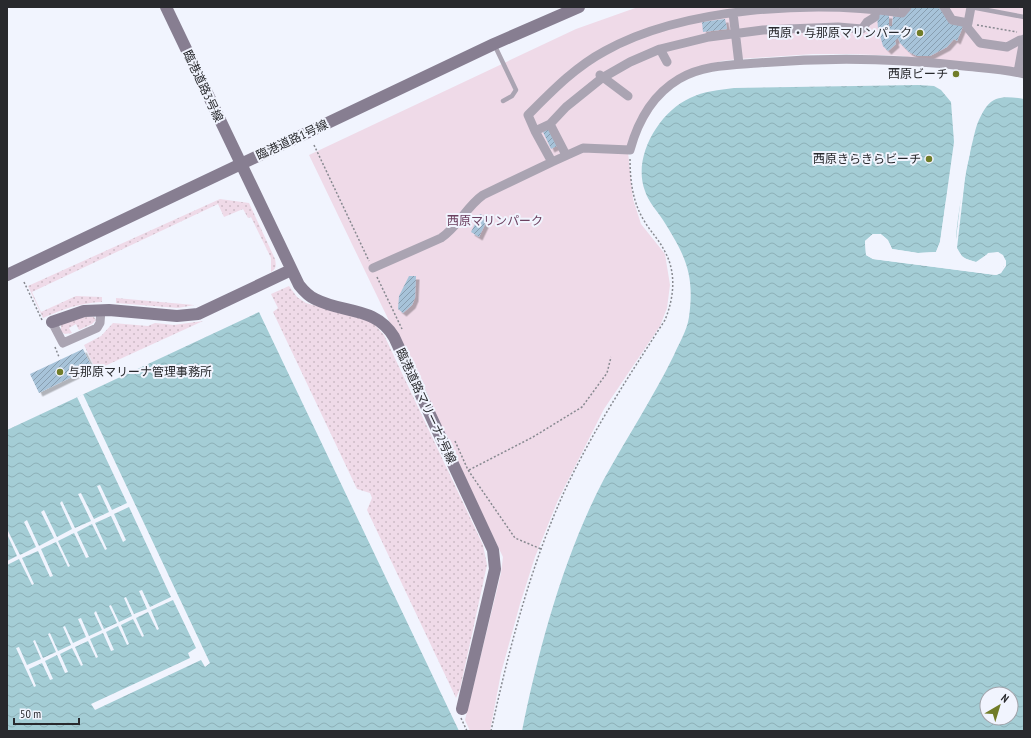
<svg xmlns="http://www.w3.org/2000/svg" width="1031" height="738" font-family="'PT Sans Narrow','Noto Sans JP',sans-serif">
<defs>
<pattern id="grass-dots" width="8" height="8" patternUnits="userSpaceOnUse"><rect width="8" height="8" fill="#efdae8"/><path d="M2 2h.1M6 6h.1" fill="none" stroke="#cdbbc7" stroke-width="1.8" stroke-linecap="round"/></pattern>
<pattern id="water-waves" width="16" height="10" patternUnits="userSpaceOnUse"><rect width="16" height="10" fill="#a4cdd5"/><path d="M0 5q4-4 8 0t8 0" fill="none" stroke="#8db0b7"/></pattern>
<pattern id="building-hatch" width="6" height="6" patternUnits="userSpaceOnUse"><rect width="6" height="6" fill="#a7c3d9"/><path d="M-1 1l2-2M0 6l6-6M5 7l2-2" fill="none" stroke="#889eb0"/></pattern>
<filter id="shadow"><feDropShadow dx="3.5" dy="3.5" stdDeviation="0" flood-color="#0004"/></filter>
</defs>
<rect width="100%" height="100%" fill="#f1f4fe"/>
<path fill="url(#grass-dots)" d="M 220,199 L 249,203 L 275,259 C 276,265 277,268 271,272 L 271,258 L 251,217 L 248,218 L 243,209 L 224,217 L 218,204 L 32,292 L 41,312 L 76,296 L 102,297 L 102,302 C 80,303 63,309 43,318 L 28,286 Z
M 289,286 L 297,297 L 306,303 L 369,321 L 375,325 L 384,335 L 483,545 L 487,565 L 460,689 L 456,698 L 367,510 L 372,498 L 370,493 L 357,489 L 273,312 L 278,308 L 271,294 Z
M 116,298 L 194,305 L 200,304 L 178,308 L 116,303 Z
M 75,317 L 94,317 L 96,320 L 92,324 L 79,330 L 76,324 L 69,328 L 72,333 L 65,334 L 61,332 L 61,324 Z
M 203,321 L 96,370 L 84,345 L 101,336 L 113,323 L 148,326 L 155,323 L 174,325 Z"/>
<path fill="#efdae8" d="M 638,7 L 1024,7 L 1024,72 L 920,60 L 903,56 L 850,54 L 813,54 L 739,59 L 721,61 L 668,83 L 628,152 L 633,199 L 641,224 L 665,254 L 670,285 L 667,308 L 660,326 L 604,409 L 558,500 L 535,557 L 520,604 L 501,673 L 490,731 L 470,731 L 465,720 L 501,573 L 503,557 L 309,155 L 576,29 Z"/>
<path fill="url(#water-waves)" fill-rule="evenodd" d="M 918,85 L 934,86 L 941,90 L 951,102 L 954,142 L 940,242 L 936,252 L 918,253 L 892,249 C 888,239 884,234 873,234 L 865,241 L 866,255 L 873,259 L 996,275 L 1001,273 L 1006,261 L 998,252 L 986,255 L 976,262 C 968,260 961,258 957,249 C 952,236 971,145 976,128 C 978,121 983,111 987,106 C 996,94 1011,97 1024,99 L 1024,731 L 522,731 C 539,647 564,555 604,479 C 627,437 653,398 674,355 C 679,343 687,331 689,317 C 695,274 685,255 663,220 C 657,211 648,201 645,191 C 632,157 659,112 690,98 C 704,91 719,90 734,88 ZM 987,694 L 1011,694 L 1011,718 L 987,718 Z
M 259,312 L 459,731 L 7,731 L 7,430 Z"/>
<path fill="#f1f4fe" d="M 970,153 L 966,170 L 957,248 L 963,258 L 976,262 L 982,260 L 988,253 L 998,252 L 1003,255 L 1006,261 L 1006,266 L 1001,273 L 996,275 L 873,259 L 866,255 L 865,241 L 873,234 L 881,234 L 888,240 L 892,249 L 918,253 L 936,252 L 940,242 L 946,201 L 949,191 L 942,242 L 937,253 L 918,255 L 891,251 L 886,241 L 880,236 L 874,236 L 867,242 L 868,254 L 874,257 L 995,273 L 1000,271 L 1004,266 L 1004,262 L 997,254 L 989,255 L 983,261 L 976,264 L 962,260 L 955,248 L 964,170 L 967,154 Z
M 83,394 L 210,663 L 205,667 L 201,660 L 95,710 L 91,704 L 190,658 L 188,653 L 196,648 L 173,600 L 151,610 L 159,629 L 157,630 L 148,612 L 136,618 L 144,636 L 142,637 L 133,619 L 121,625 L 129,644 L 127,645 L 118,626 L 106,632 L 114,650 L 111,651 L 103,633 L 90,639 L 98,657 L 96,658 L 88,641 L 75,647 L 83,665 L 81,666 L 72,648 L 60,654 L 68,672 L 65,673 L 57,655 L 45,661 L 53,679 L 50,680 L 42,663 L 29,669 L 36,686 L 34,687 L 16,648 L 19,647 L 27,665 L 41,659 L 33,641 L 35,640 L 43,658 L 56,652 L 48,634 L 50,633 L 58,651 L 71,645 L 63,627 L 65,626 L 73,643 L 86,637 L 78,619 L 81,618 L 89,636 L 102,630 L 94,613 L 96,611 L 104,629 L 117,623 L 109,606 L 111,605 L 119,622 L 132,616 L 124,598 L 126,597 L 134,614 L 147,609 L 139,591 L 142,590 L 150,607 L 171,597 L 129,507 L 114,514 L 126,540 L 123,542 L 111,516 L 95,523 L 107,549 L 105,550 L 92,524 L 77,532 L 89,557 L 86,558 L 74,533 L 58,541 L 70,566 L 68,567 L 56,542 L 41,549 L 53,576 L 50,577 L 38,551 L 22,558 L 34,584 L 32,585 L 19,559 L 7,565 L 7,561 L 17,556 L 7,534 L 7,529 L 20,555 L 36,547 L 24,522 L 27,520 L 39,546 L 54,538 L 41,512 L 44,510 L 57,537 L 72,529 L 60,503 L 62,501 L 75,528 L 91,521 L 78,494 L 81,493 L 94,519 L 109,512 L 97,486 L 100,485 L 112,510 L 127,503 L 77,397 Z"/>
<path fill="url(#building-hatch)" filter="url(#shadow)" d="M 911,7 L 937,7 L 964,24 L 957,41 L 954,39 L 947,47 L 930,56 L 917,56 L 909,52 L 900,43 L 898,38 L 895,41 L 896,44 L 888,51 L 883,46 L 878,29 L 877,14 L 889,15 L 889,26 L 892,26 L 893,16 L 900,17 Z
M 725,19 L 727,29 L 703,32 L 702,22 Z
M 550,128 L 559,145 L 551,149 L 543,132 Z
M 480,214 L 488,218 L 479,237 L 471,232 Z
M 409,276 L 416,276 L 415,298 L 412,305 L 403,313 L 398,309 L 399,296 Z
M 83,349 L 92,367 L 39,393 L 30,374 Z"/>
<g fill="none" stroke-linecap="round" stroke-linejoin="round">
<path stroke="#878990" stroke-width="1.5" stroke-dasharray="2 2" stroke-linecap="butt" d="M 977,25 L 1017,32
M 314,145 L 369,261
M 377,277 L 402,329
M 24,282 L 42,320
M 55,347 L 59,357
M 455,441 L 468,470 L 515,538 L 541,549
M 469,470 L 533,437 L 582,407 L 607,373 L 611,357
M 461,718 L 467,731
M 491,731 C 509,649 530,567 565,490 C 593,430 629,376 665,320 C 674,298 677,272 664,250 C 658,238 648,229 642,217 C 632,199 630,178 630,158"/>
<path stroke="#aaa4b2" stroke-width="4.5" d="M 971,7 L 1024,17
M 494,44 L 516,90 L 512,96 L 503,101"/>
<path stroke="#aaa4b2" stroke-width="9" d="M 875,7 L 875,17 L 867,22 L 862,29 L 838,27 L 763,30 L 709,37 L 660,49 L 630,62 L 602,78 L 566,107 L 550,124 L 535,131 L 528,115 C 552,91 575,67 605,51 C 684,7 814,0 902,13 L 907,7
M 944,7 L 952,20 L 968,23 L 967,27 L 980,43 L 1007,47 L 1020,40 L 1024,40
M 733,13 L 739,64
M 968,23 L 971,7
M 660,49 L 667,62
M 1018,72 L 1024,39
M 600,75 L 628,96
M 550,124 L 566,155
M 535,131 L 552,162 L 583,148 L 630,150 C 638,121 652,95 679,79 C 702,65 731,65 758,63 C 827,57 895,58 964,66 C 984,68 1005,69 1024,74
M 373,268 L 441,238 C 458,227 466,207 483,195 L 552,162
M 52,322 L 63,343 L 97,328 L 100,323 L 101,310"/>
<path stroke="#877e91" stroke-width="12" d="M 166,7 L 299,285 C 303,290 308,296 315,299 C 344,314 375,306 394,337 L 493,550 L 495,569 L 462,709
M 7,275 L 494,44 L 579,7
M 52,322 L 84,311 L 109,310 L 177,316 L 198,314 L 291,270"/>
</g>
<g fill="#717c28" stroke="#f1f4fe" stroke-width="1.5">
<circle cx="920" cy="33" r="4"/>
<circle cx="956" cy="74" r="4"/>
<circle cx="929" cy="159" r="4"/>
<circle cx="60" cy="372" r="4"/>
</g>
<g text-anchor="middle" stroke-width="4" stroke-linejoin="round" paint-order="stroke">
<g font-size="12" fill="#28292d" stroke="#f1f4fe" text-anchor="end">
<text x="912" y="37">西原・与那原マリンパーク</text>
<text x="948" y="78">西原ビーチ</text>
<text x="921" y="163">西原きらきらビーチ</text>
<text x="68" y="376" text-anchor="start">与那原マリーナ管理事務所</text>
</g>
<g font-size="12" fill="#28292d" stroke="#f1f4fe">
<text transform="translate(203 86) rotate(65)" y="4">臨港道路3号線</text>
<text transform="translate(292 140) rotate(-25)" y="4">臨港道路1号線</text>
<text transform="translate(426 406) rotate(65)" y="4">臨港道路マリーナ2号線</text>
</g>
<g font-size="12" fill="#6c4160" stroke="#f1f4fe">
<text x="495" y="225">西原マリンパーク</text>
</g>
</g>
<rect width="1031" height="738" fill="none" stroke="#28292d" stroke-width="16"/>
<g transform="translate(999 706) rotate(38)"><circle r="19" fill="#f1f4fe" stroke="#a1a3aa"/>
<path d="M0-3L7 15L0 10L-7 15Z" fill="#717c28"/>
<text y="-6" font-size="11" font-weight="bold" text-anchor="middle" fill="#28292d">N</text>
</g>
<path d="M14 718v6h65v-6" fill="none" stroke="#28292d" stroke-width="2"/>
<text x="20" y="718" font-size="12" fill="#28292d" stroke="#f1f4fe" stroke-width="3" paint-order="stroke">50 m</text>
</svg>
